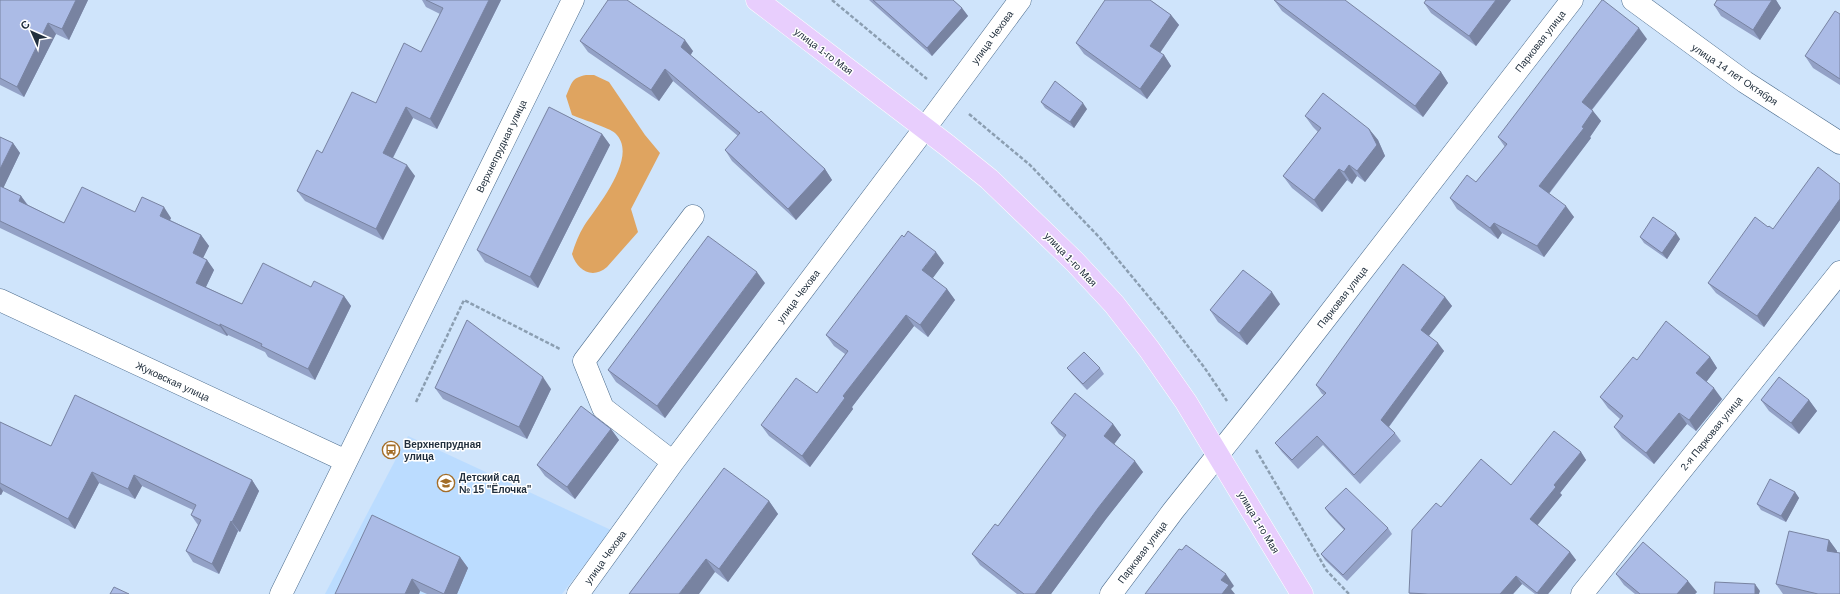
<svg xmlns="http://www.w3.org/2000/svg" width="1840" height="594" font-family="Helvetica,sans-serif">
<rect width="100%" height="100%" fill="#cfe4fb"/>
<path fill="#bbdcff" d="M 408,436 L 611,530 L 562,594 L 325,594 Z"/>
<path fill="#dfa460" d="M 586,75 L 594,75 L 609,82 L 645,135 L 660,153 L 631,209 L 638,232 L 607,267 C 592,280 577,270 572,254 C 575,244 579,234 584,226 C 597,206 640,156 615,133 C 610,128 581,119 572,115 L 566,96 C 572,83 571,78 586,75 Z"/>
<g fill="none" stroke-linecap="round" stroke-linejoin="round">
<defs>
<path id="minor" d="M 1633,0 L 1745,82 L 1840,143
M 0,300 L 346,461
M 673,462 L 603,408 L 584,361 L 693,216
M 281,594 L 573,0
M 578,594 L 673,462 L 925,128 L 1020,0
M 1111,594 L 1173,511 L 1288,367 L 1572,0
M 1582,594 L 1840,272"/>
<path id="major" d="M 757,0 L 948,146 L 989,179 L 1075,262 L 1114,304 L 1149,349 L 1186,402 L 1302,594"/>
</defs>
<use href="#minor" stroke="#4c6c8d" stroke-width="23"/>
<use href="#major" stroke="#fff" stroke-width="23"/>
<path stroke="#8b9eb1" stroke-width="2.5" stroke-dasharray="4 2" stroke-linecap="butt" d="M 832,0 L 927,79
M 969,114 L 1030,165 L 1100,238 L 1163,314 L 1204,367 L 1227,401
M 416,402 L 464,300 L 560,349
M 1256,450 L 1327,571 L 1349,594"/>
<use href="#minor" stroke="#fff" stroke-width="22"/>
<use href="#major" stroke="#e8cefd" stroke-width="22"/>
</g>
<path fill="#93a1c6" d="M 0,0 L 88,0 L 69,40 L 56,34 L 24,97 L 0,85 Z
M 422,0 L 501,0 L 437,129 L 413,118 L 393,158 L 415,176 L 383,240 L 305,201 L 297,191 L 322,153 L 376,103 L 421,52 L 440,14 L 426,7 Z
M 869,0 L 953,0 L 962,8 L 968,16 L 932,56 Z
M 1274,0 L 1441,72 L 1448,83 L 1423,117 L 1282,11 Z
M 1511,0 L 1476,46 L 1431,13 L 1424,3 Z
M 1717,0 L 1776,0 L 1781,8 L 1760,40 L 1721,16 L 1714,5 Z
M 1152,1 L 1171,15 L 1179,25 L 1160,53 L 1164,55 L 1171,66 L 1147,99 L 1084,54 L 1076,43 Z
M 1840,14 L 1840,85 L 1813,68 L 1805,56 Z
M 1647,39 L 1592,110 L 1601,121 L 1590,137 L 1591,138 L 1549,194 L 1574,217 L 1544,257 L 1502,233 L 1498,239 L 1457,209 L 1450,198 L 1476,182 L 1505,147 L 1498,137 Z
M 580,41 L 693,51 L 690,55 L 825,169 L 832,180 L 796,220 L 732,161 L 725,150 L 738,136 L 673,81 L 659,101 L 588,52 Z
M 1041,102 L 1087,109 L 1074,128 L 1045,108 Z
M 1305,116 L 1369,129 L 1378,140 L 1385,156 L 1365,182 L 1357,176 L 1352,184 L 1347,180 L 1322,212 L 1292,188 L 1283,176 L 1318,132 L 1313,127 Z
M 602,134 L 610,145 L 538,288 L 485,262 L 477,250 Z
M 0,137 L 13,143 L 20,153 L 3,188 L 21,196 L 28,205 L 64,223 L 135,212 L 171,218 L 170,220 L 201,235 L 209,246 L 203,258 L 207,260 L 214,270 L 206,287 L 242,304 L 311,287 L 344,296 L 351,306 L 315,380 L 268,357 L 265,352 L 228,335 L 227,336 L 0,228 Z
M 1840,184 L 1840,220 L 1764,327 L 1716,293 L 1708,283 L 1768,227 L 1773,229 Z
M 1640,237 L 1680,239 L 1667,259 L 1644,243 Z
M 944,263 L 932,278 L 947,289 L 955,300 L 928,337 L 914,326 L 852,407 L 853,409 L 810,467 L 769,436 L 761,425 L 817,393 L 845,354 L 834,346 L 826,335 Z
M 765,283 L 665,418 L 616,382 L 608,370 Z
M 1445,297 L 1452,306 L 1429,336 L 1444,351 L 1389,427 L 1395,433 L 1401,441 L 1360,484 L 1323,445 L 1298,469 L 1282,452 L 1275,443 L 1324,395 L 1322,394 L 1316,385 Z
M 1280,304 L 1247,345 L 1218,322 L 1210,310 Z
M 1710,357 L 1717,368 L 1706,382 L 1722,399 L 1696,431 L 1687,424 L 1654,464 L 1622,438 L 1614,427 L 1620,419 L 1608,408 L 1600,397 L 1637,360 Z
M 1067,368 L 1100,368 L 1104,374 L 1087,390 L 1072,374 Z
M 435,388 L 551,389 L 527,439 L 443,399 Z
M 1761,400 L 1809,400 L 1817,411 L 1799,434 L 1769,411 Z
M 0,422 L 51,446 L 252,480 L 259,491 L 240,532 L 238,531 L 219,574 L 193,562 L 186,551 L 198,525 L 191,515 L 193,510 L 142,486 L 135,499 L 99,483 L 75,529 L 3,491 L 1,495 L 0,495 Z
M 1051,423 L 1113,424 L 1121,435 L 1114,444 L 1143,472 L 1106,519 L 1051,594 L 1017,594 L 980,565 L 972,554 L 998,526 L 1064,438 L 1059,434 Z
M 611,429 L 619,440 L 575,499 L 545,476 L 537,465 Z
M 1581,452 L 1586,460 L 1560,493 L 1562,495 L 1537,525 L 1570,552 L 1576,560 L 1548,594 L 1535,594 L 1522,584 L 1513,594 L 1410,594 L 1409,593 L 1441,507 L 1511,485 Z
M 1795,492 L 1799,498 L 1786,522 L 1761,510 L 1757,504 Z
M 769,501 L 778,514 L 728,582 L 715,572 L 629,594 Z
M 1325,508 L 1388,528 L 1392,534 L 1347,581 L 1325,560 L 1321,554 L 1344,530 L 1329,514 Z
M 1829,540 L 1837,551 L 1840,594 L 1783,594 L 1776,584 Z
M 460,557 L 468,568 L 457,594 L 427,594 L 420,591 L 419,594 L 335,594 Z
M 1616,574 L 1697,592 L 1695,594 L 1635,594 L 1624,585 Z"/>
<path fill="#7883a1" d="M 76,0 L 88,0 L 69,40 L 62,29 Z
M 489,0 L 501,0 L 437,129 L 430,119 Z
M 1496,0 L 1511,0 L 1476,46 L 1469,36 Z
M 1772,0 L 1776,0 L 1781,8 L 1760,40 L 1753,30 Z
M 962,8 L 968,16 L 932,56 L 927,48 Z
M 1171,15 L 1179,25 L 1157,57 L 1150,46 Z
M 48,23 L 56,34 L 24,97 L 17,87 Z
M 1639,28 L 1647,39 L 1589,113 L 1582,102 Z
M 685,40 L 693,51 L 689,58 L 681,47 Z
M 1164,55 L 1171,66 L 1147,99 L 1140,89 Z
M 665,69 L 673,81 L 659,101 L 651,90 Z
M 1441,72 L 1448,83 L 1423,117 L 1415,106 Z
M 1083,103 L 1087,109 L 1074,128 L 1070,122 Z
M 406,107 L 413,118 L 390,163 L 383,153 Z
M 1593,111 L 1601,121 L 1590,137 L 1591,138 L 1546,197 L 1539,186 Z
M 1369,129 L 1378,140 L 1385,156 L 1365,182 L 1357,171 Z
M 602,134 L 610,145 L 538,288 L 530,277 Z
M 13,143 L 20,153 L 1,193 L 0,192 L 0,169 Z
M 407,165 L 415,176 L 383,240 L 376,229 Z
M 1349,165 L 1357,176 L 1352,184 L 1344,172 Z
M 825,169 L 832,180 L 796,220 L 788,209 Z
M 1339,169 L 1347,180 L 1322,212 L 1314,200 Z
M 21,196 L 28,206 L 19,201 Z
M 1840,199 L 1840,220 L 1764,327 L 1757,316 Z
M 1566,206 L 1574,217 L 1544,257 L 1537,246 Z
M 164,207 L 171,218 L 167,226 L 160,216 Z
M 1494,223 L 1502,233 L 1498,239 L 1490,228 Z
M 1676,233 L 1680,239 L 1667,259 L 1662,253 Z
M 201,235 L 209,246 L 200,264 L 193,253 Z
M 936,252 L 944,263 L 930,282 L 922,270 Z
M 207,260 L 214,270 L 203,293 L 196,283 Z
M 757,272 L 765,283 L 665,418 L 657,406 Z
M 947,289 L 955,300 L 928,337 L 920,325 Z
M 1272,292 L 1280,304 L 1247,345 L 1239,333 Z
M 344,296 L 351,306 L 315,380 L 308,369 Z
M 1445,297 L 1452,306 L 1427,338 L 1421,330 Z
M 906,315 L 914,326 L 852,407 L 853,409 L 810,467 L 802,456 L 843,396 Z
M 220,324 L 228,335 L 227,336 L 220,326 Z
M 1438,343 L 1444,351 L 1387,429 L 1381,420 Z
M 1710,357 L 1717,368 L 1704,385 L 1696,373 Z
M 543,377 L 551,389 L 527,439 L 519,427 Z
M 1714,388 L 1722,399 L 1696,431 L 1689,420 Z
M 1809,400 L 1817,411 L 1799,434 L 1791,423 Z
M 1679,413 L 1687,424 L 1654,464 L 1646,453 Z
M 1113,424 L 1121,435 L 1112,447 L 1104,436 Z
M 611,429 L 619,440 L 575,499 L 567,487 Z
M 1581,452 L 1586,460 L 1560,493 L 1562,495 L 1536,527 L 1530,519 L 1554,485 Z
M 1135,461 L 1143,472 L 1106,519 L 1051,594 L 1035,594 L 1098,508 Z
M 92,472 L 99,483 L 75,529 L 68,519 Z
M 134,475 L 142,486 L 135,499 L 128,489 Z
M 252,480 L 259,491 L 240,532 L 232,522 Z
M 0,487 L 3,491 L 1,495 L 0,494 Z
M 1795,492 L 1799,498 L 1786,522 L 1781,516 Z
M 769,501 L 778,514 L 728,582 L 719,569 Z
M 231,521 L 238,531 L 219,574 L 212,564 Z
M 1829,540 L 1837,551 L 1835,563 L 1827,551 Z
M 1570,552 L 1576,560 L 1548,594 L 1538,594 L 1537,593 Z
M 460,557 L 468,568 L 457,594 L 444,594 Z
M 706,559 L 715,572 L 699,594 L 679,594 Z
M 1226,574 L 1234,586 L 1231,589 L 1235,594 L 1222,594 L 1221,580 Z
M 1516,576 L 1522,584 L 1513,594 L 1500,594 Z
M 412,579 L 420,591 L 419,594 L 405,594 Z
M 1688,581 L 1697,592 L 1695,594 L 1677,594 Z
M 1755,584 L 1760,591 L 1759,594 L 1755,594 Z"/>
<path fill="#abbbe6" stroke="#7883a1" d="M 0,0 L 76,0 L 62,29 L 48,23 L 17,87 L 0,78 Z
M 426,0 L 489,0 L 430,119 L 406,107 L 383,153 L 407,165 L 376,229 L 297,191 L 317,150 L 322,153 L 352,92 L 376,103 L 404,43 L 421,52 L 443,8 Z
M 608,0 L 627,0 L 685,40 L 681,47 L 759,113 L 761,111 L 825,169 L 788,209 L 725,150 L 740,133 L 665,69 L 651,90 L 580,41 Z
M 873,0 L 953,0 L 962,8 L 927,48 Z
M 1105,0 L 1150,0 L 1171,15 L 1150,46 L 1164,55 L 1140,89 L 1076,43 Z
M 1274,0 L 1345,0 L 1441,72 L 1415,106 Z
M 1426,0 L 1496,0 L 1469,36 L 1424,3 Z
M 1602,0 L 1603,0 L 1639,28 L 1582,102 L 1593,111 L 1582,127 L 1584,128 L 1539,186 L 1566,206 L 1537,246 L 1494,223 L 1490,228 L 1450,198 L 1467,175 L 1476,182 L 1507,144 L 1498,137 Z
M 1717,0 L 1772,0 L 1753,30 L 1714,5 Z
M 1835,11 L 1840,14 L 1840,79 L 1805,56 Z
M 1055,81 L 1083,103 L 1070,122 L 1041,102 Z
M 1323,93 L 1369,129 L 1377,145 L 1357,171 L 1349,165 L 1344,172 L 1339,169 L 1314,200 L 1283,176 L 1321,128 L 1305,116 Z
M 549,107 L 602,134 L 530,277 L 477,250 Z
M 0,137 L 13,143 L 0,169 Z
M 1818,167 L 1840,184 L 1840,199 L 1757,316 L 1708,283 L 1755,217 L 1768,227 L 1769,226 L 1773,229 Z
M 0,186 L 21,196 L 19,201 L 64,223 L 82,187 L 135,212 L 142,197 L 164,207 L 160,216 L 201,235 L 193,253 L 207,260 L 196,283 L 242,304 L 263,263 L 311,287 L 314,281 L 344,296 L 308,369 L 261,346 L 262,344 L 220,324 L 220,326 L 0,221 Z
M 1653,217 L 1676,233 L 1662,253 L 1640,237 Z
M 908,231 L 936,252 L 922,270 L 947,289 L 920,325 L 906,315 L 843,396 L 845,398 L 802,456 L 761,425 L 796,378 L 817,393 L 848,351 L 826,335 L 902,235 L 904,237 Z
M 708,236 L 757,272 L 657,406 L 608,370 Z
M 1403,264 L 1445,297 L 1421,330 L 1438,343 L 1381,420 L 1395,433 L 1354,475 L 1317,436 L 1292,460 L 1275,443 L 1326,393 L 1316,385 Z
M 1243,270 L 1272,292 L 1239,333 L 1210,310 Z
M 467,320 L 543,377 L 519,427 L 435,388 Z
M 1666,321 L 1710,357 L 1696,373 L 1714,388 L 1689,420 L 1679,413 L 1646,453 L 1614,427 L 1623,416 L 1600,397 L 1633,357 L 1637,360 Z
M 1084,352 L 1100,368 L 1083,384 L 1067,368 Z
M 1779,377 L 1809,400 L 1791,423 L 1761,400 Z
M 1075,393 L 1113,424 L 1104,436 L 1135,461 L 1098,508 L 1035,594 L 1024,594 L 972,554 L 995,524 L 998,526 L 1066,435 L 1051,423 Z
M 75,395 L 252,480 L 232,522 L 231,521 L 212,564 L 186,551 L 201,520 L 191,515 L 196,505 L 134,475 L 128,489 L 92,472 L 68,519 L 0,483 L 0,422 L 51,446 Z
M 581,406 L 611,429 L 567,487 L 537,465 Z
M 1554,431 L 1581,452 L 1554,485 L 1556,487 L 1530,519 L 1570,552 L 1537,593 L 1516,576 L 1500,594 L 1428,594 L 1409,593 L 1412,530 L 1436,503 L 1441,507 L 1481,459 L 1511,485 Z
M 724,468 L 769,501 L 719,569 L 706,559 L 679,594 L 629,594 Z
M 1770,479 L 1795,492 L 1781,516 L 1757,504 Z
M 1346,488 L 1388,528 L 1343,575 L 1321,554 L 1345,529 L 1325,508 Z
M 372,515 L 460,557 L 444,594 L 412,579 L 405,594 L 335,594 Z
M 1789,531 L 1829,540 L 1827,551 L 1840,553 L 1840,594 L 1818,594 L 1776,584 Z
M 1643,542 L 1688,581 L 1677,594 L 1640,594 L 1616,574 Z
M 1186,545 L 1226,574 L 1221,580 L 1229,585 L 1222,594 L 1145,594 L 1179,549 L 1182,550 Z
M 1715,582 L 1755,584 L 1755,594 L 1714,594 Z
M 114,587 L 129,594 L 110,594 Z"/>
<defs>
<symbol id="bus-ring" viewBox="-11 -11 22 22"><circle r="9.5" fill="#fff" stroke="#a36d28" stroke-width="1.5"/><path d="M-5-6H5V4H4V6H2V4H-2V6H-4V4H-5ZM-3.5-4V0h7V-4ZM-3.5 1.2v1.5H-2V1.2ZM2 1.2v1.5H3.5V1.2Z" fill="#a36d28"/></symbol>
<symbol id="school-ring" viewBox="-11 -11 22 22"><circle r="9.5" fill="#fff" stroke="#a36d28" stroke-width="1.5"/><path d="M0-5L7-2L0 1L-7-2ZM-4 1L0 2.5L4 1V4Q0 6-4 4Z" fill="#a36d28"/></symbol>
</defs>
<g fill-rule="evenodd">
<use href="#bus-ring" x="381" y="440" width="20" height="20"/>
<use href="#school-ring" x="436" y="473" width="20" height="20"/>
</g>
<g text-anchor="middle" stroke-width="3" stroke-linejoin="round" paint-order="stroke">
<g font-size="10" fill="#212f3d" stroke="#fff">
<text transform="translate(992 37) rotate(-54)" y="4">улица Чехова</text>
<text transform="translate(1540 41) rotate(-52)" y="4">Парковая улица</text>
<text transform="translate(824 51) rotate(37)" y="4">улица 1-го Мая</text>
<text transform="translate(1735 74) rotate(34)" y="4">улица 14 лет Октября</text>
<text transform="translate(501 146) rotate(-64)" y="4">Верхнепрудная улица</text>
<text transform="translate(1071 259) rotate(46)" y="4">улица 1-го Мая</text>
<text transform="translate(798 296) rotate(-53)" y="4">улица Чехова</text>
<text transform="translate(1342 297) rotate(-52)" y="4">Парковая улица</text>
<text transform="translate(173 381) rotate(25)" y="4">Жуковская улица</text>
<text transform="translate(1711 433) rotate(-51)" y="4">2-я Парковая улица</text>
<text transform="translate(1259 522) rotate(59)" y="4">улица 1-го Мая</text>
<text transform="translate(1142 552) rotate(-53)" y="4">Парковая улица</text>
<text transform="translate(605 557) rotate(-54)" y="4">улица Чехова</text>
</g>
<g font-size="10" font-weight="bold" fill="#212f3d" stroke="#fff" text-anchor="start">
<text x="404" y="448">Верхнепрудная<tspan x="404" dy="12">улица</tspan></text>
<text x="459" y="481">Детский сад<tspan x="459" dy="12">№ 15 "Ёлочка"</tspan></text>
</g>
</g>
<g transform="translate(32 32) rotate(315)" stroke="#ffffff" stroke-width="3" paint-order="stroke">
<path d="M0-3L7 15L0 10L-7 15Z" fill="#212f3d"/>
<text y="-6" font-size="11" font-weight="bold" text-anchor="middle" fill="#212f3d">С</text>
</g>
</svg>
